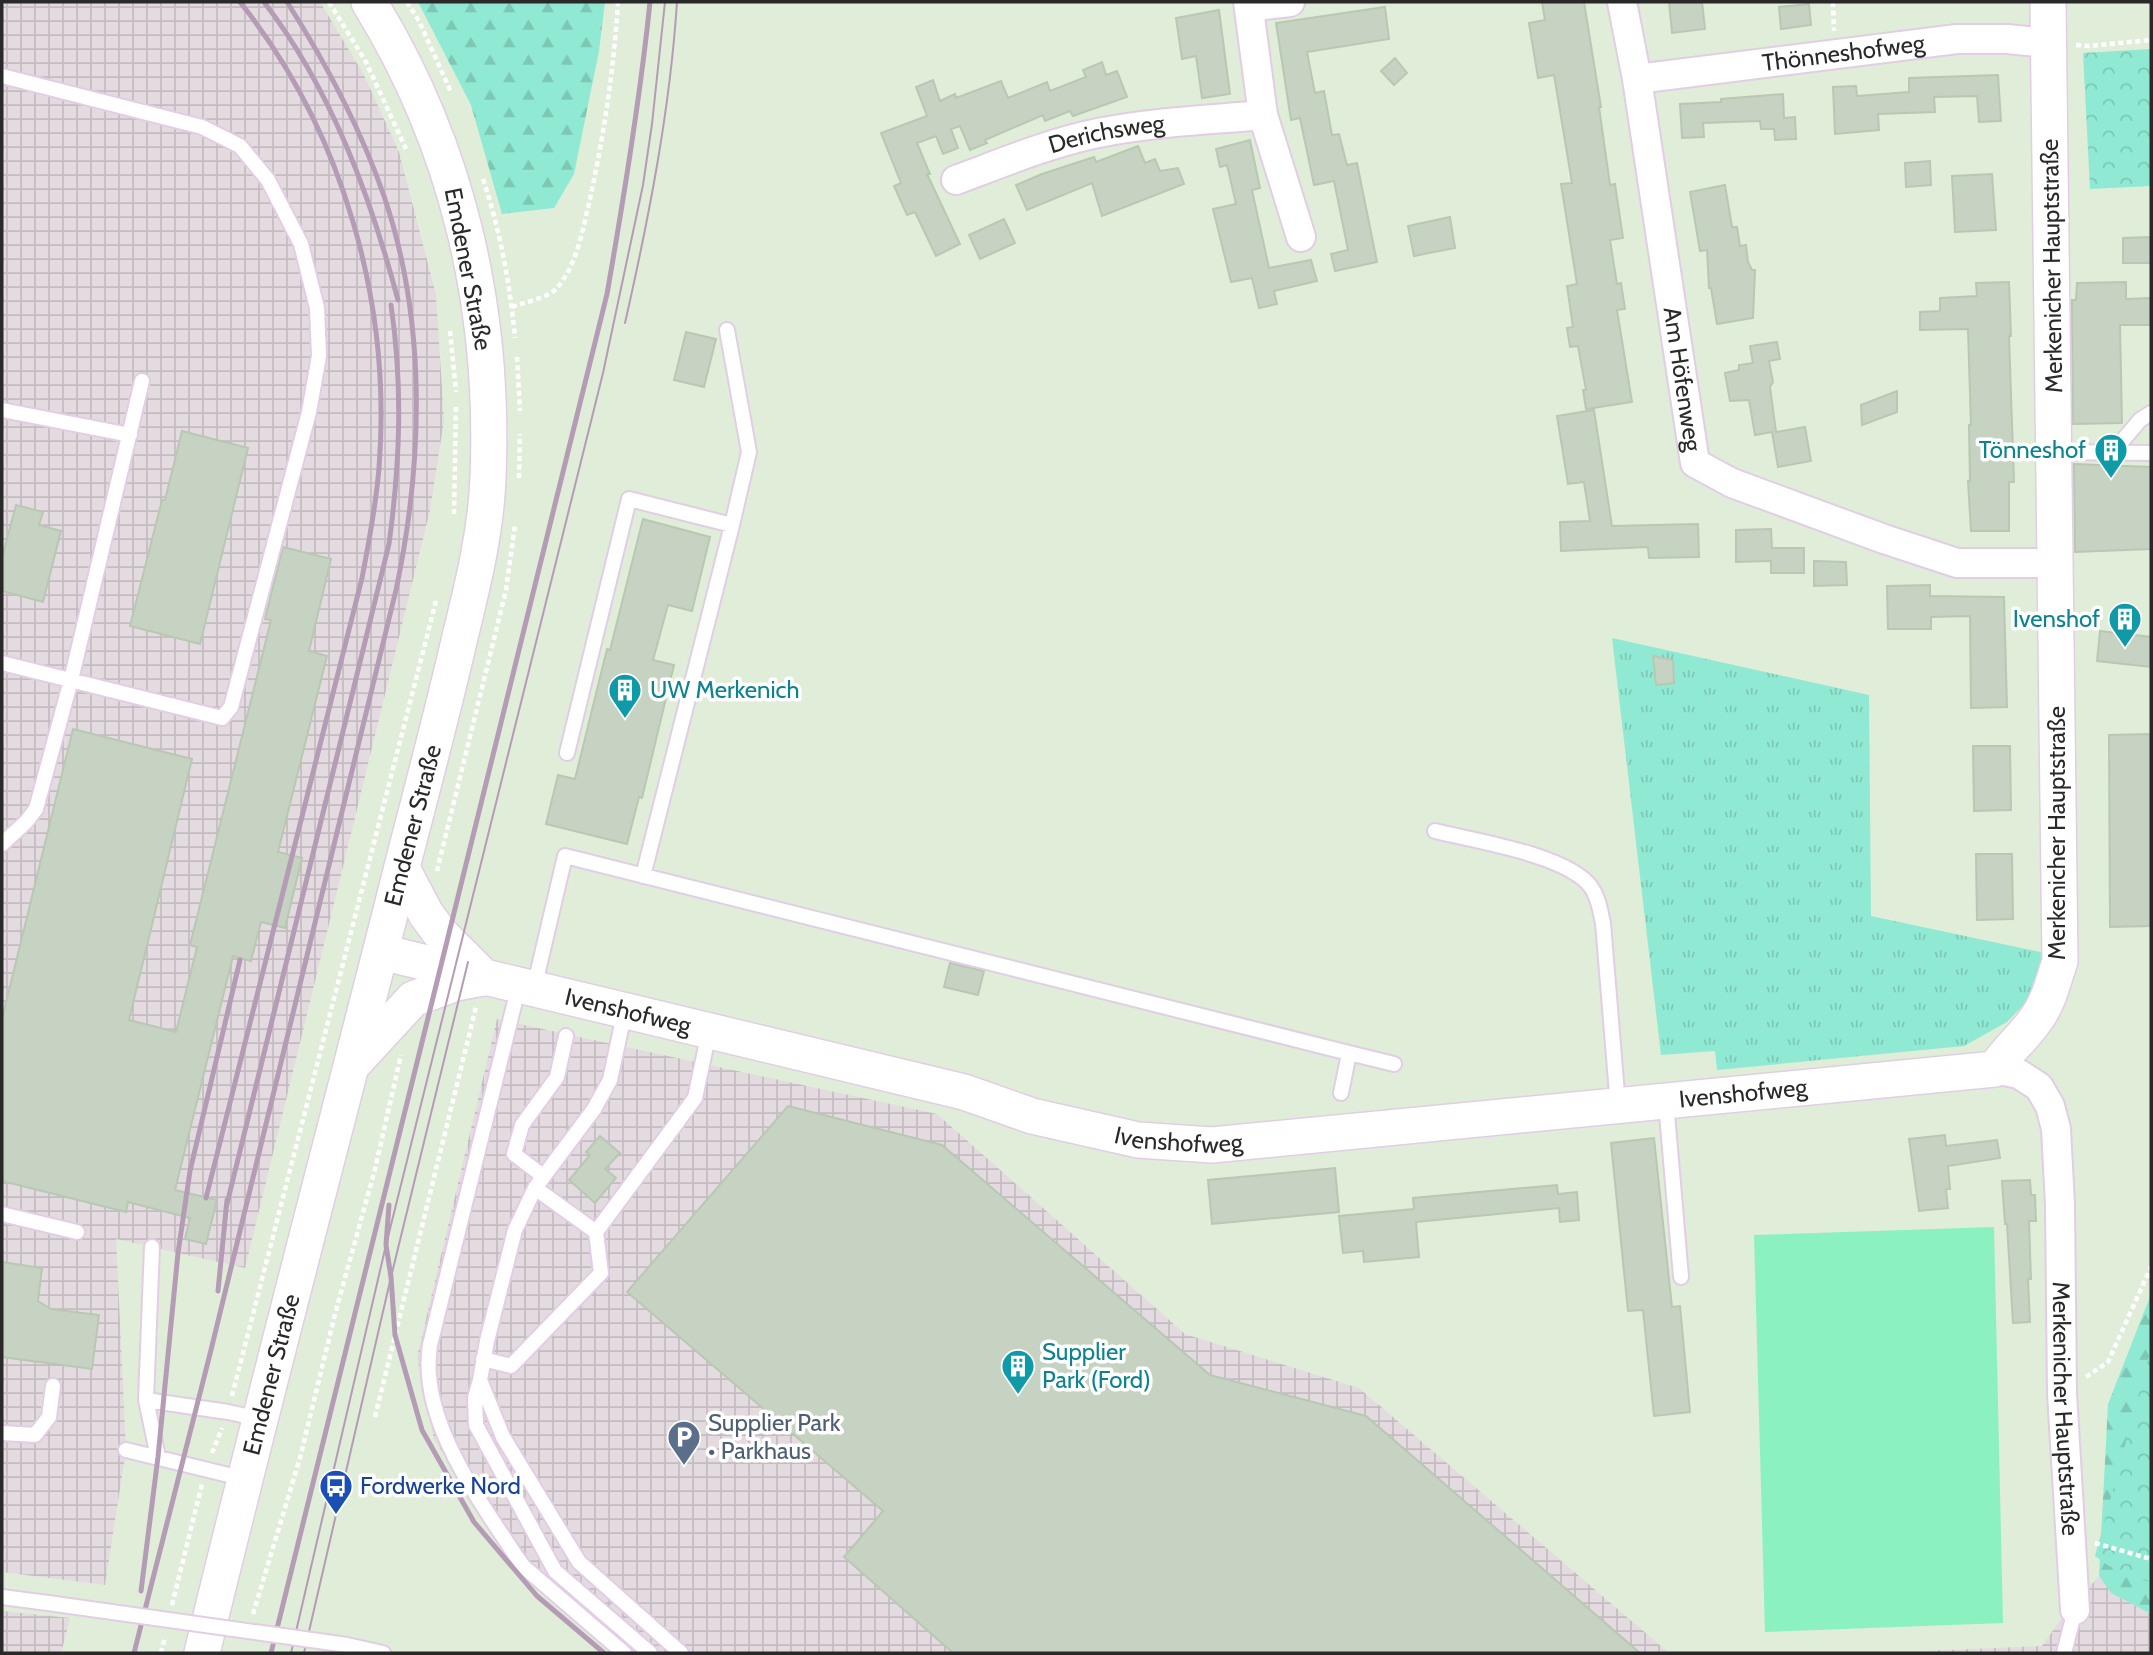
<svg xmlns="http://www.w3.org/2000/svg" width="2153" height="1655" font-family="Cabin,sans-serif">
<defs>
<pattern id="industrial-grid" width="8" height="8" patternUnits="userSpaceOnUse" patternTransform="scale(1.75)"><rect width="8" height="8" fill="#e4dbe1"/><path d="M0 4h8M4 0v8" fill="none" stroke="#c4bcc1"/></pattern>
<pattern id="grass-tufts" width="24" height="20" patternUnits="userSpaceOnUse" patternTransform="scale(1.75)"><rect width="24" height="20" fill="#90e9d3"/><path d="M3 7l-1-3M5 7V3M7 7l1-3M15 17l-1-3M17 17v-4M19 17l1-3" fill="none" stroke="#7cc8b5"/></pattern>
<pattern id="forest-firs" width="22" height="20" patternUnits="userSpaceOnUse" patternTransform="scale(1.75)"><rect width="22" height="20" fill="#90e9d3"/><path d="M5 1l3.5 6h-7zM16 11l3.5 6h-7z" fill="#7cc8b5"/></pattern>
<pattern id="park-crowns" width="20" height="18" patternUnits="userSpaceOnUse" patternTransform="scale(1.75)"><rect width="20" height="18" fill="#90e9d3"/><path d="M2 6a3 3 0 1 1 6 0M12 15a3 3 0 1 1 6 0" fill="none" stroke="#7cc8b5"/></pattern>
</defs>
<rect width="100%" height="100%" fill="#e0edd9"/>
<path fill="url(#industrial-grid)" d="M 2,2 L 320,2 L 364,75 L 399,152 L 436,295 L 444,420 L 430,510 L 245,1268 L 116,1239 L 126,1450 L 105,1585 L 2,1572 Z
M 497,1019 L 937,1114 L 1185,1334 L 1359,1388 L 1669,1653 L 616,1653 L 511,1560 L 434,1439 L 417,1357 Z
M 2099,1576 L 2111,1593 L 2151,1614 L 2151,1653 L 1925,1653 L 1926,1651 L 2042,1646 L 2059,1622 Z
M 2,1611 L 70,1618 L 61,1653 L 2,1653 Z"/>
<path fill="url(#grass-tufts)" d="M 1612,638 L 1869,695 L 1871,916 L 2045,953 L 2032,996 L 2007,1022 L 1964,1046 L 1717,1070 L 1715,1051 L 1661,1055 Z"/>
<path fill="url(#forest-firs)" d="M 418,2 L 605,2 L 599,51 L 574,174 L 554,208 L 502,214 L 471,105 Z
M 2151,1294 L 2151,1614 L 2111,1593 L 2099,1576 L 2108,1404 Z"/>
<path fill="url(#park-crowns)" d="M 2151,49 L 2151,186 L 2090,189 L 2083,53 Z
M 2151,1349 L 2151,1583 L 2109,1566 L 2095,1556 Z"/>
<path fill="#8bf1c1" d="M 1994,1227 L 2003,1623 L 1765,1632 L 1754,1235 Z"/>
<path fill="#c6d2c2" stroke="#b8c8b3" stroke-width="2" d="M 1542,2 L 1584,2 L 1601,107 L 1599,107 L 1610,185 L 1615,184 L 1623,238 L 1610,240 L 1617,284 L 1621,283 L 1625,309 L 1617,310 L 1632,402 L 1586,409 L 1583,390 L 1586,390 L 1578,346 L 1570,347 L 1567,328 L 1573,327 L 1567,286 L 1577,284 L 1561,184 L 1572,183 L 1554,75 L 1538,78 L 1529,23 L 1545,20 Z
M 1669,2 L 1702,2 L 1705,29 L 1672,33 Z
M 1809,4 L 1811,25 L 1781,29 L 1779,7 Z
M 1385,7 L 1389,39 L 1307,52 L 1315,93 L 1324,91 L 1332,135 L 1339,134 L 1347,165 L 1357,163 L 1377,262 L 1335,271 L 1331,254 L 1348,250 L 1334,181 L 1314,185 L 1300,118 L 1291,120 L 1276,23 Z
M 1219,10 L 1230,94 L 1202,98 L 1196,56 L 1182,59 L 1176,18 Z
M 1395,58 L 1407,73 L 1394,85 L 1381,71 Z
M 1102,62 L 1106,75 L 1117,71 L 1127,97 L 1073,116 L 1070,111 L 1045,121 L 1043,115 L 985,140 L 987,143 L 970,150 L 960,126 L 951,129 L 958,148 L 943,154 L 936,136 L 917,143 L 930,174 L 927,174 L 960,244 L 936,256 L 915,212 L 907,215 L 894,186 L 901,183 L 881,133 L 927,116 L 916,87 L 933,80 L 940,101 L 955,94 L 956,98 L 1001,81 L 1008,98 L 1047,82 L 1050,91 L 1086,77 L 1083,70 Z
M 1998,75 L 2001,121 L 1979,122 L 1977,96 L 1934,97 L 1935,112 L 1878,114 L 1879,130 L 1835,134 L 1833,87 L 1856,86 L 1857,96 L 1909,92 L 1909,78 Z
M 1783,94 L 1784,118 L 1795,117 L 1796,139 L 1775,140 L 1774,129 L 1761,129 L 1760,121 L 1703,123 L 1704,137 L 1682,138 L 1680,104 L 1721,102 L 1721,99 Z
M 1250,140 L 1260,188 L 1252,190 L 1269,268 L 1311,260 L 1317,281 L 1274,291 L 1277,304 L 1259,308 L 1252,278 L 1231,282 L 1213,209 L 1236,204 L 1227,165 L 1220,167 L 1216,149 Z
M 1138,146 L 1145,163 L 1155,159 L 1160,171 L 1178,168 L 1184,184 L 1102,216 L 1092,183 L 1027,210 L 1016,185 L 1042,174 L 1094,157 L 1096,162 Z
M 1930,161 L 1931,185 L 1906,187 L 1905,163 Z
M 1992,174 L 1996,230 L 1955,232 L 1952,176 Z
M 1725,185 L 1732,227 L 1737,227 L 1740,246 L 1746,245 L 1748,262 L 1752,270 L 1755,270 L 1753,318 L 1717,324 L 1711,288 L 1709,288 L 1707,250 L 1700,251 L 1690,192 Z
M 1450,217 L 1455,248 L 1414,256 L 1408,226 Z
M 1004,219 L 1015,243 L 980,259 L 969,235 Z
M 2151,237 L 2151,263 L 2123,263 L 2123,238 Z
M 2009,282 L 2011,336 L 2009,336 L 2014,482 L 2009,482 L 2009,531 L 1971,531 L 1968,481 L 1970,481 L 1969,425 L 1971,425 L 1968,329 L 1920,330 L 1920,312 L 1940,311 L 1940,298 L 1977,296 L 1976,283 Z
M 2126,282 L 2126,299 L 2151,298 L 2151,325 L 2120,325 L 2122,423 L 2073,424 L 2072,300 L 2076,300 L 2077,283 Z
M 686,332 L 716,339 L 704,387 L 674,380 Z
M 1777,342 L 1780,359 L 1769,361 L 1773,382 L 1770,387 L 1776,432 L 1805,427 L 1811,461 L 1778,467 L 1772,432 L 1755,435 L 1749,400 L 1730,401 L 1725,373 L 1739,370 L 1739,365 L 1753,363 L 1750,346 Z
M 1897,391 L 1897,412 L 1862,425 L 1861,405 Z
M 1594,410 L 1612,526 L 1698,524 L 1699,557 L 1649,558 L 1648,547 L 1561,551 L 1560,522 L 1590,521 L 1584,482 L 1568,484 L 1557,416 Z
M 182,431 L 248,448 L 200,644 L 130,626 L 162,500 L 165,500 Z
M 2074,464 L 2151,467 L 2151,549 L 2075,552 Z
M 16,505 L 43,512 L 39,525 L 61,531 L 43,602 L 2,591 L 2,558 Z
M 643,519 L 710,537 L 692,611 L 668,605 L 653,660 L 674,665 L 642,798 L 639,797 L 627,844 L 546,824 L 558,775 L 575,779 L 607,649 L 610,650 Z
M 1771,529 L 1772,548 L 1804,548 L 1804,573 L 1771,573 L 1771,561 L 1736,562 L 1736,530 Z
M 283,547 L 331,559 L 309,651 L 327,656 L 278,852 L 302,858 L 285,928 L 261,922 L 251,961 L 233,956 L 175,1190 L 217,1200 L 206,1244 L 185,1239 L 190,1218 L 128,1202 L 126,1212 L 2,1181 L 2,1019 L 73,729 L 192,759 L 129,1020 L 176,1032 L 197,947 L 190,945 L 271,620 L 265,619 Z
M 1814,561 L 1846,562 L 1847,585 L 1814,586 Z
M 1930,585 L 1930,596 L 2004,597 L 2007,707 L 1971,708 L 1970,616 L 1931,617 L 1931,629 L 1888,629 L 1887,586 Z
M 2100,631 L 2151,637 L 2151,667 L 2097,661 Z
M 1653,656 L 1673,660 L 1674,683 L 1656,685 Z
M 2151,734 L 2151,926 L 2110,927 L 2109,735 Z
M 1973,746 L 2010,746 L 2011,810 L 1974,811 Z
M 1976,854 L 2012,854 L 2013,919 L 1977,920 Z
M 950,963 L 984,971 L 978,995 L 944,987 Z
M 788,1106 L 942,1145 L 1210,1375 L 1366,1416 L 1640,1653 L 953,1653 L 844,1557 L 883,1511 L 627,1292 Z
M 1945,1135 L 1946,1146 L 1997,1140 L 2000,1158 L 1948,1166 L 1950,1189 L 1946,1189 L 1948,1208 L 1919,1211 L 1909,1139 Z
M 600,1136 L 620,1153 L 605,1169 L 616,1178 L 595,1203 L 569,1180 L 590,1155 L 586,1152 Z
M 1654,1138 L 1672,1307 L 1680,1306 L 1690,1412 L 1654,1416 L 1643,1310 L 1628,1311 L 1611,1143 Z
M 1335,1168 L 1339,1212 L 1212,1224 L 1208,1180 Z
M 2030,1180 L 2031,1195 L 2035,1195 L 2036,1221 L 2029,1221 L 2031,1279 L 2028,1279 L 2030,1322 L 2013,1323 L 2007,1224 L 2005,1224 L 2002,1181 Z
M 1557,1185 L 1558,1194 L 1577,1192 L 1579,1220 L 1560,1222 L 1559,1208 L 1416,1222 L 1419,1257 L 1364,1262 L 1363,1251 L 1343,1253 L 1339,1216 L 1414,1209 L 1413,1198 Z
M 2,1262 L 42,1268 L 38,1301 L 51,1309 L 99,1315 L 92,1369 L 2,1357 Z"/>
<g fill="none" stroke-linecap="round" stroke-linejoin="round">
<defs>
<path id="service" d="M 2,76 L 202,127 L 240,146 L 268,180 L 301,244 L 317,308 L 319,356 L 309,412 L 231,707 L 222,718 L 2,663
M 727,330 L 749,452 L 732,525
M 2,410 L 130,435
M 2055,452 L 2151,453
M 2112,453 L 2140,420 L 2151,413
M 567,753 L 629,499 L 732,525 L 643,876
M 1435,831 C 1475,841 1568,855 1591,887 C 1599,898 1600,911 1603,923 L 1618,1106
M 2,844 L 26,822 L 36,809 L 71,680 L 142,381
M 519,985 L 430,1345 C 418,1418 478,1498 516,1556 L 524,1567 L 624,1653
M 534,988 L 565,856 L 1349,1053
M 625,1010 L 610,1080 L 594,1109 L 535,1188 L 596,1232 L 695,1098 L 709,1032
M 1341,1093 L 1349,1053 L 1394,1064
M 1666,1102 L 1681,1277
M 543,1176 L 514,1154 L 522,1125 L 557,1077 L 566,1036
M 535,1188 L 515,1230 L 487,1341 L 480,1380 L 503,1437 L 579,1562 L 681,1653
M 2,1214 L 77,1232
M 152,1247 L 146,1400 L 158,1457
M 483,1359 L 511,1366 L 601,1273 L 596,1232
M 480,1380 L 475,1398 L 476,1425 L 555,1571 L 650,1653
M 146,1400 L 228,1412 L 260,1419
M 2,1433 L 35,1435 L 49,1417 L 53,1386
M 126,1450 L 245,1479
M 2,1597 L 48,1603
M 347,1645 L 383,1653
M 2064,1653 L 2075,1610"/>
<g id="minor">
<path d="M 1248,2 L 1263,115 L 1301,237"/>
<path id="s1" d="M 1622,2 L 1637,79 L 1695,463 L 1732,483 L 1884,539 L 1957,563 L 2056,563"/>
<path d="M 1249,7 L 1290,2"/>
<path id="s2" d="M 1637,79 L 1957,39 L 2007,39 L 2049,43"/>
<path id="s3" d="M 956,180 C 1002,163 1049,143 1098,133 C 1152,122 1208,120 1263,115"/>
<path id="s4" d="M 1995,1069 L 2019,1074 L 2039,1087 L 2050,1106 L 2056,1129 L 2060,1205 L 2062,1393 L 2075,1610"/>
</g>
<g id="tertiary">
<path d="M 402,868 L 426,914 L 440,933 L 485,978"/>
<path id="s5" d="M 381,952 L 964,1092 L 1032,1116 L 1138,1140 L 1212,1145 L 1995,1069 C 2008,1049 2021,1040 2034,1022 C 2048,1005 2053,982 2060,961 L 2048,2"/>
<path d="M 355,1062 L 413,999 L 456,983 L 482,978"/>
<path id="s6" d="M 202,1653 C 265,1392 335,1132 401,871 C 421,793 442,715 460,637 C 473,584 486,532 488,477 C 495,308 458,146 369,2"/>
</g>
</defs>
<use href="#service" stroke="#e2cee4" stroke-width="18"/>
<use href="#minor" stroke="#e2cee4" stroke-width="32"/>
<use href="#tertiary" stroke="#e2cee4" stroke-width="38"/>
<path stroke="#fff" stroke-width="4.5" stroke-dasharray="5 3.5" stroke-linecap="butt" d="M 329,2 L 366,62 L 406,149
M 407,2 L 419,21 L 451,92
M 1833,2 L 1834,31
M 2076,45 L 2088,46 L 2151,40
M 483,179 C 500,230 510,284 515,338
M 512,307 C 522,303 550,297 556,289 C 577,266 583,228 590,199 C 604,134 614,68 618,2
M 450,331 L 456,392
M 517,357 L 520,411
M 519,478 L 520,434
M 454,514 L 456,404
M 437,871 L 506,590 L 515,525
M 2086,1377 L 2108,1362 L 2151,1267
M 232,1396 L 436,601
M 375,1417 L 476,1007
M 212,1453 L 222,1428
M 2095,1543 L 2151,1559
M 172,1605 L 202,1484
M 253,1614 L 300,1458 L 335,1314 L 375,1169 L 401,1055
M 161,1653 L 165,1637"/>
<use href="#service" stroke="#fff" stroke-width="14"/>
<use href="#minor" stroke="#fff" stroke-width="28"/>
<use href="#tertiary" stroke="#fff" stroke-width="35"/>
<path stroke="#b49cb5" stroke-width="2" d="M 625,323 C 649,217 670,110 677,2
M 291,1653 L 386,1245 L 603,373 L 643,185 L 652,124 L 665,2
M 304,1653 L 391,1277 L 468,962"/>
<path stroke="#b49cb5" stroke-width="5" d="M 264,2 C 331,89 370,195 398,300
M 206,1198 L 362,578 C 369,542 376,505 379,468 C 392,304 343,131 240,2
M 389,1205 L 386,1245 L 391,1277 L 395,1335 L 422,1430 L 474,1522 L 537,1596 L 604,1653
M 226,1208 L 389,544 C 400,463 403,386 391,305
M 218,1291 L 227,1200
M 141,1591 L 158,1457 L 178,1253 L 190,1171 L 240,960
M 134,1653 L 211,1350 L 396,590 C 423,462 427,323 384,196 C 360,127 326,63 287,2
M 271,1653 L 607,294 C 624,197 640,100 650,2"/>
<defs>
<path id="service-bridge" d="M 48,1603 L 347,1645"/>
</defs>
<use href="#service-bridge" stroke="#e2cee4" stroke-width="18" stroke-linecap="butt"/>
<use href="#service-bridge" stroke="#fff" stroke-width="14"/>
</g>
<defs>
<symbol id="building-pin" viewBox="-11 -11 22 30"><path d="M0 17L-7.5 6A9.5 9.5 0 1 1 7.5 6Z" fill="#0f9aa8" stroke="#fff"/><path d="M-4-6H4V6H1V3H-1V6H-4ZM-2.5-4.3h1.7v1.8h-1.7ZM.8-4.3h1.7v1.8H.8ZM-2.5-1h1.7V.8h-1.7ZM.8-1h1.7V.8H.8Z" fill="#fff"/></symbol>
<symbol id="parking-pin" viewBox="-11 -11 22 30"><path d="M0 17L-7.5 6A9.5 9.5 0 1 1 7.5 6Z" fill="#5c6f8a" stroke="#fff"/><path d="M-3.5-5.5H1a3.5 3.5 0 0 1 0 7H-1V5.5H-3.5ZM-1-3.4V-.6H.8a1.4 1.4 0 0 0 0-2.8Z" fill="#fff"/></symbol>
<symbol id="bus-pin" viewBox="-11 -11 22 30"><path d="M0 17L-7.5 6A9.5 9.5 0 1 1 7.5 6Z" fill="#1a4fb4" stroke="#fff"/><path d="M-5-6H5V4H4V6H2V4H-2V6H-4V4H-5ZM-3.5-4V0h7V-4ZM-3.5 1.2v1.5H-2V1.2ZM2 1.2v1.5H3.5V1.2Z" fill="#fff"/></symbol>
</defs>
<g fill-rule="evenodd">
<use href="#building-pin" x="2092" y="431" width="38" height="52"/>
<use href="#building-pin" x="2106" y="600" width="38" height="52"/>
<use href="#building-pin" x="606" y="671" width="38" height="52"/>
<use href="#building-pin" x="999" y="1347" width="38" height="52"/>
<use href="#parking-pin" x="665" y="1418" width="38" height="52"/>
<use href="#bus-pin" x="317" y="1467" width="38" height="52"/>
</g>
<g text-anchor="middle" stroke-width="7" stroke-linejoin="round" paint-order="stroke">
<g font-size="24" fill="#292929" stroke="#fff">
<text dy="8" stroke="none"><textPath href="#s2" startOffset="208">Thönneshofweg</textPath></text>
<text dy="8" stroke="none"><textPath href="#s3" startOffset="158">Derichsweg</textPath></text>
<text transform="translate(2052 266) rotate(-91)" y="8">Merkenicher Hauptstraße</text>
<text transform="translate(468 269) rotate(79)" y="8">Emdener Straße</text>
<text dy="8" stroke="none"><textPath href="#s1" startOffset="382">Am Höfenweg</textPath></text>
<text dy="8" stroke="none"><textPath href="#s6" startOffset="854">Emdener Straße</textPath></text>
<text transform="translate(2057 833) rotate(-90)" y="8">Merkenicher Hauptstraße</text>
<text dy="8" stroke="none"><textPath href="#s5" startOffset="254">Ivenshofweg</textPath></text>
<text dy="8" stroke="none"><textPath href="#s5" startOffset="1388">Ivenshofweg</textPath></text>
<text dy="8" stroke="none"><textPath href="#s5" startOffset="821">Ivenshofweg</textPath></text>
<text dy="8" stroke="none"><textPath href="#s6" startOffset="287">Emdener Straße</textPath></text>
<text dy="8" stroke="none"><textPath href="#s4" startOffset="374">Merkenicher Hauptstraße</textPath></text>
</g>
<g font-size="24" fill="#0d838f" stroke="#fff" text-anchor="end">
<text x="2086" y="458">Tönneshof</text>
<text x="2100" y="627">Ivenshof</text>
<text x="650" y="698" text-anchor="start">UW Merkenich</text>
<text x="1042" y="1360" text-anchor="start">Supplier<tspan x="1042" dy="28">Park (Ford)</tspan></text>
</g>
<g font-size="24" fill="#4e5e75" stroke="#fff" text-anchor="start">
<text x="708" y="1431">Supplier Park<tspan x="708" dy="28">• Parkhaus</tspan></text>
</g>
<g font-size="24" fill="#164399" stroke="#fff" text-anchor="start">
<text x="360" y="1494">Fordwerke Nord</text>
</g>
</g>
<rect width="2153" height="1655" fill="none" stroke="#292929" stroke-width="7"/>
</svg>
